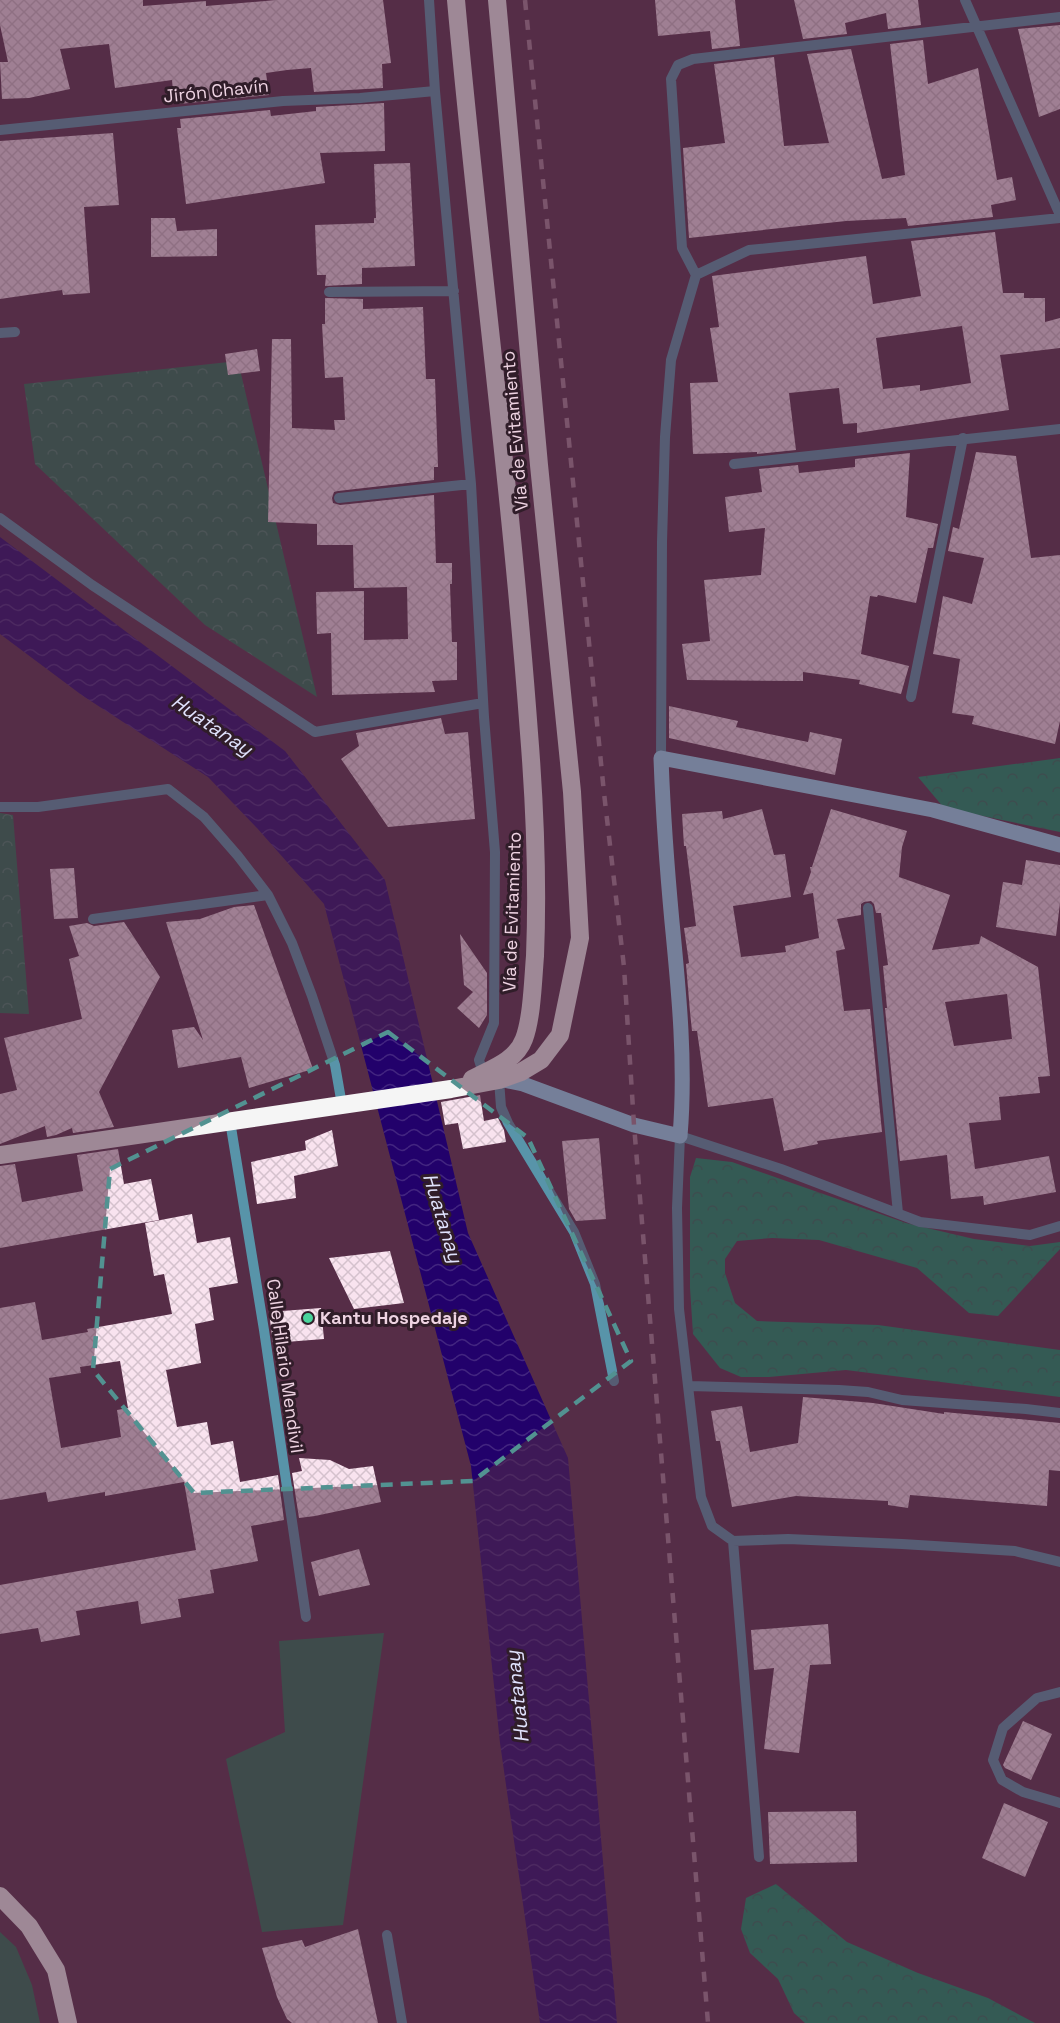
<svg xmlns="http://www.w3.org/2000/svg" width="1060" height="2023" font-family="'Space Grotesk',sans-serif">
<defs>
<pattern id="forest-crowns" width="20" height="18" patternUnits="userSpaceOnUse" patternTransform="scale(1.5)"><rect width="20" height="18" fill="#0c9064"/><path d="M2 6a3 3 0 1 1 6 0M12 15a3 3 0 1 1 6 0" fill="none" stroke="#217459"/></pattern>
<pattern id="park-crowns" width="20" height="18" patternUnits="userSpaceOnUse" patternTransform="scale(1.5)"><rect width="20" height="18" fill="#227051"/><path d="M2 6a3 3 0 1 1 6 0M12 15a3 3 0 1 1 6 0" fill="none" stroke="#42846a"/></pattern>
<pattern id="water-waves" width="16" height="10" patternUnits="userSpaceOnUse" patternTransform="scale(1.5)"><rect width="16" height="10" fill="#22016b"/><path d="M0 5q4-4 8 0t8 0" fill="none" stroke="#422580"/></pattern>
<pattern id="building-cross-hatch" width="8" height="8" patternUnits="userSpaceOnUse" patternTransform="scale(1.5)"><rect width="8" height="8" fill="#f9e3ef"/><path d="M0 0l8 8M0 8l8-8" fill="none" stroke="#d5c2cd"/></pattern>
</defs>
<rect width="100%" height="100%" fill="#562d47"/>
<path fill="#227051" d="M 384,1633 L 343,1925 L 262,1932 L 226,1759 L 285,1732 L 279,1641 Z
M 0,1932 L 16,1947 L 32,1985 L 40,2023 L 0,2023 Z"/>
<path fill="url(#forest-crowns)" d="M 1060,758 L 1060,832 L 944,808 L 918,777 Z
M 696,1158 L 732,1162 L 906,1223 L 974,1239 L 1030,1246 L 1060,1242 L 1060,1249 L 998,1316 L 969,1313 L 917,1268 L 819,1240 L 772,1238 L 737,1241 L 725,1259 L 725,1273 L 735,1303 L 757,1321 L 878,1325 L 1060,1350 L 1060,1397 L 846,1370 L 769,1377 L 741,1377 L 720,1368 L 693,1334 L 690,1288 L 690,1177 Z
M 776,1884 L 847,1942 L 918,1973 L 988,1998 L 1035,2023 L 805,2023 L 794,2013 L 778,1979 L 750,1953 L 741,1929 L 746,1898 Z"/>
<path fill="url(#park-crowns)" d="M 238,361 L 317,697 L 205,625 L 35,464 L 24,384 Z
M 0,813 L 13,815 L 29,1014 L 0,1013 Z"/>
<path fill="url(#water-waves)" d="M 0,537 L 285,751 L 385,880 L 468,1233 L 568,1458 L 617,2023 L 540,2023 L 500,1743 L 471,1466 L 324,904 L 257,828 L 208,777 L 83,696 L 0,634 Z"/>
<path fill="url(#building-cross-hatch)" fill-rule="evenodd" d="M 0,0 L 143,0 L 143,6 L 206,1 L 206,6 L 276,0 L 383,0 L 391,63 L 382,64 L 383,88 L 314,92 L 311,68 L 287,70 L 266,73 L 269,95 L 179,104 L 179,91 L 173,91 L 172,80 L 115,88 L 109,44 L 60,49 L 70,89 L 29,98 L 2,99 L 0,62 L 8,62 L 0,25 Z
M 655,0 L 735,0 L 740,46 L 712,49 L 710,31 L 658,36 Z
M 794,0 L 918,0 L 921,25 L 888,29 L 886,13 L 845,23 L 847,34 L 803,39 Z
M 1060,25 L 1060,109 L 1039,117 L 1018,29 Z
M 923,40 L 928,84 L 978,68 L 997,180 L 1012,177 L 1016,200 L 991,205 L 993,217 L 908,226 L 906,218 L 846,221 L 689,238 L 683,148 L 725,143 L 714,64 L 774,57 L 784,146 L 829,143 L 807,54 L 851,49 L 882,179 L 905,175 L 890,44 Z
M 384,103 L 385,151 L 320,153 L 325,183 L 186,204 L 177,128 L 181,128 L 180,119 L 270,110 L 271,116 L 316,111 L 316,107 Z
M 113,133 L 119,205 L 84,207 L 90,293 L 63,295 L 62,290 L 0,299 L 0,141 Z
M 410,163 L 415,266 L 362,268 L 362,284 L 325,286 L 326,275 L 317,275 L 315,225 L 374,223 L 374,218 L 376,218 L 374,164 Z
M 151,218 L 175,218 L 177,231 L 217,229 L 217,256 L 151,257 Z
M 995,232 L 1003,293 L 1024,293 L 1024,298 L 1045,298 L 1045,322 L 1060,318 L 1060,348 L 1000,355 L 1009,410 L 857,433 L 857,423 L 843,424 L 839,388 L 789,393 L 796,450 L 757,454 L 757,452 L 693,454 L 690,383 L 718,382 L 710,328 L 719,327 L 712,276 L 866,256 L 873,304 L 921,296 L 911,241 ZM 962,326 L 971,383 L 920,391 L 920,385 L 883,389 L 876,338 Z
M 325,298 L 363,299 L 363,309 L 423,307 L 426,379 L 435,379 L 438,467 L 434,467 L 434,480 L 338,491 L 334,492 L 332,498 L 333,503 L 340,505 L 434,495 L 436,563 L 452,563 L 452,584 L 450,584 L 452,642 L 457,642 L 457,680 L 432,681 L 435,692 L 332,695 L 331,633 L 317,634 L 316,592 L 364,591 L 364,640 L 408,639 L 407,587 L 354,588 L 353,545 L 317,545 L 317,524 L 268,522 L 272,339 L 291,339 L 292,428 L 335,430 L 334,420 L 345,420 L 343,377 L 325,378 L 322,324 L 325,324 Z
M 257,349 L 260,371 L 228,375 L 225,354 Z
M 976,452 L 1016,456 L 1031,558 L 1060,555 L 1060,721 L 1055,744 L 972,724 L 974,716 L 952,713 L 960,659 L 933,654 L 943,596 L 972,604 L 984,558 L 948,551 L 953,527 L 959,529 Z
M 910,453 L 906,517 L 938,524 L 933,548 L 928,548 L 916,603 L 878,595 L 877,597 L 870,596 L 861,654 L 909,666 L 901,694 L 859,684 L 860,680 L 803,672 L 803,681 L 687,680 L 682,644 L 710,641 L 704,580 L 761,575 L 765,528 L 729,532 L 725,497 L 762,492 L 759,469 L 798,465 L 799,473 L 855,467 L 855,459 Z
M 669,706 L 738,721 L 736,727 L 808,742 L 810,732 L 842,739 L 835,775 L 669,738 Z
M 441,718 L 445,734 L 468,732 L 475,819 L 388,827 L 341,759 L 359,746 L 356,733 Z
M 762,809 L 774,855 L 785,854 L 791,897 L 733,906 L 741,957 L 786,952 L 785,946 L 819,938 L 813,893 L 803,895 L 811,872 L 810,867 L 812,867 L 831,809 L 907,831 L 902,847 L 899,877 L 950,895 L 932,950 L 979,944 L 981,936 L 1038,967 L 1050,1076 L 1038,1077 L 1040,1093 L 999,1097 L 1001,1120 L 969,1123 L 975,1169 L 1049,1156 L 1056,1192 L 984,1205 L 983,1196 L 951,1199 L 947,1155 L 900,1161 L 885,1008 L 887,1008 L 883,966 L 888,965 L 881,913 L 876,913 L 874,904 L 871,901 L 864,902 L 861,904 L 861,915 L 837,919 L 845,949 L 836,951 L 844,1011 L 870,1009 L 882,1132 L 817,1141 L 818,1144 L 784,1151 L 773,1098 L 708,1107 L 697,1031 L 692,1031 L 690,1012 L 686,964 L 689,963 L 684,928 L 696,926 L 686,846 L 684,846 L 682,814 L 722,811 L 723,819 ZM 1007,994 L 1012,1039 L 954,1046 L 945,1002 Z
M 1026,860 L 1060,865 L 1060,903 L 1056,936 L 996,927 L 1003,882 L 1022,885 Z
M 74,868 L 78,918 L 54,919 L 50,869 Z
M 254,905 L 313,1069 L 249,1088 L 241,1057 L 178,1068 L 172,1030 L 194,1027 L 203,1040 L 166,922 L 200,919 L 234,907 Z
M 124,922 L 160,977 L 99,1092 L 114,1127 L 73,1133 L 72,1128 L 56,1135 L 47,1137 L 45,1126 L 0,1144 L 0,1094 L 17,1090 L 4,1038 L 82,1019 L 69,959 L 79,956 L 69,926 L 87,923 L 94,926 Z
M 460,934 L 487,973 L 487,1015 L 479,1028 L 457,1008 L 473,992 L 464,985 Z
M 480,1095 L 484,1121 L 498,1118 L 504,1130 L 506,1142 L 463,1149 L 458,1123 L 445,1125 L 441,1102 Z
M 332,1130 L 338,1166 L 294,1176 L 296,1198 L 257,1204 L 251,1162 L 306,1150 L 305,1141 Z
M 599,1138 L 606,1219 L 576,1221 L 569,1209 L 562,1141 Z
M 118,1149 L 124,1184 L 151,1179 L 159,1220 L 0,1248 L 0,1166 L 15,1164 L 22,1202 L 83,1191 L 77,1155 Z
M 192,1214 L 197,1243 L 230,1237 L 238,1283 L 209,1288 L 214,1320 L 195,1324 L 201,1363 L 166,1370 L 177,1427 L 207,1422 L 211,1445 L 233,1441 L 240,1482 L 278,1475 L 284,1520 L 251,1526 L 258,1561 L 210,1570 L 214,1593 L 178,1599 L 181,1617 L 141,1624 L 138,1601 L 76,1611 L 80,1635 L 41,1642 L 38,1628 L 0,1634 L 0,1585 L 196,1550 L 184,1482 L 105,1496 L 105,1492 L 48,1502 L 46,1492 L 0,1500 L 0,1308 L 35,1302 L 42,1340 L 88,1332 L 87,1329 L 172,1314 L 164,1274 L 154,1276 L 145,1223 ZM 120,1361 L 128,1408 L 117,1410 L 121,1437 L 61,1448 L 49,1378 L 81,1373 L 80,1367 Z
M 390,1251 L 404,1303 L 354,1309 L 329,1258 Z
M 321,1308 L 324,1339 L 273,1343 L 269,1312 Z
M 803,1397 L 873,1403 L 944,1414 L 944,1412 L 1060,1423 L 1060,1471 L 1049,1470 L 1047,1506 L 910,1495 L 908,1508 L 888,1505 L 888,1501 L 796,1496 L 732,1507 L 720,1441 L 716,1441 L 711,1411 L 742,1406 L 750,1452 L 798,1443 Z
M 299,1458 L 330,1460 L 349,1469 L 373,1466 L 381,1502 L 315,1516 L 299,1518 L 292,1473 L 302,1471 Z
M 359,1549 L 370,1585 L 319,1596 L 311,1562 Z
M 828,1624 L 831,1664 L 810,1665 L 799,1753 L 764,1749 L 774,1668 L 754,1670 L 751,1630 Z
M 1023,1721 L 1052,1734 L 1031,1780 L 1005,1768 L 1003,1765 Z
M 1004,1803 L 1048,1822 L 1025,1877 L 982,1858 Z
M 856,1811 L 857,1862 L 770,1864 L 768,1812 Z
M 358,1929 L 378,2023 L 292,2023 L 287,2019 L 277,1997 L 262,1948 L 302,1940 L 305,1947 Z"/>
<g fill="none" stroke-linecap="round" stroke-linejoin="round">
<path stroke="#5894a9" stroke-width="10" d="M 429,0 L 435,91 L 471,484 L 484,717 L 495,852 L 494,1023 L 479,1060 L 483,1073
M 965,0 L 1060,215
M 0,130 L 283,101 L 360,98 L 435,91
M 696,275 L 749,250 L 1060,218
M 329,292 L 454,291
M 0,333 L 15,332
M 734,464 L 1060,429
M 339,498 L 471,484
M 0,518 L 92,585 L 315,732 L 483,703
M 911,697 L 963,438
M 661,758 L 662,542 L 665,437 L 671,360 L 696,275 L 682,248 L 671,79 L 678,65 L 693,59 L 1060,17
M 0,807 L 38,807 L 168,789 L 204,817 L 238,856 L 268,895 L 292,943 L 312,996 L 335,1065 L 342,1105
M 868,908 L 898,1213
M 93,919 L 268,895
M 499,1080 L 501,1107 L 508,1123 L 574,1232 L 595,1284 L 614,1381
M 230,1121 L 264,1330 L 306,1617
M 1060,1226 L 1030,1235 L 920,1222 L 781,1169 L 680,1136 L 677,1208 L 679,1309 L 701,1497 L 712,1526 L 733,1541 L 788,1539 L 902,1544 L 1015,1551 L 1060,1562
M 689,1386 L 839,1390 L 868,1392 L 902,1400 L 1026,1409 L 1060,1413
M 733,1541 L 759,1857
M 1060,1692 L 1037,1698 L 1003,1728 L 993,1760 L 1002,1780 L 1023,1792 L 1060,1803
M 387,1935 L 402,2023"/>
<path stroke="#9ce3fc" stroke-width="15" d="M 499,1079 L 523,1084 L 634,1125 L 680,1136 C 686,1065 679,993 672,922 C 667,868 663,813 661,758 L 933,810 L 1060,845"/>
<path stroke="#f5f5f5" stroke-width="18" d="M 456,0 C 478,245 511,488 529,733 C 535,808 538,882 535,956 C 533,980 532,1018 524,1039 C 516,1061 491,1069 472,1079
M 0,1155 L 451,1089 L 499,1080 L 521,1072 L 541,1060 L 560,1035 L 580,938 L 572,792 L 539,465 L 497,0
M 0,1896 L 29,1926 L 56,1970 L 68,2023"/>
<path stroke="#a68498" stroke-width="4.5" stroke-dasharray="10 10" stroke-linecap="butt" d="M 525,0 L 604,793 L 624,967 L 634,1125 L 708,2023"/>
</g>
<path d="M0 0H1060V2023H0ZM 388,1032 L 528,1138 L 631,1361 L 473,1481 L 194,1493 L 93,1370 L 110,1169 Z" fill="#562d47" fill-opacity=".55" fill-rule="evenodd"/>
<path fill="none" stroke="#529291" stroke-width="4.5" stroke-dasharray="12 8" stroke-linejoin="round" d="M 388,1032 L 528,1138 L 631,1361 L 473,1481 L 194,1493 L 93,1370 L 110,1169 Z"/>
<circle fill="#4ad49c" stroke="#301d29" stroke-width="2" cx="308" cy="1318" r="6"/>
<g text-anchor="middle" stroke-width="6" stroke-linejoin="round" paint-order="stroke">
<g font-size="18" fill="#eed3e2" stroke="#301d29">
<text transform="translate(216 91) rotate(-6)" y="6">Jirón Chavín</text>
<text transform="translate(515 431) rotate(-95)" y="6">Vía de Evitamiento</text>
<text transform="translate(512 912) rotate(-88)" y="6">Vía de Evitamiento</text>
<text transform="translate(285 1366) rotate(82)" y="6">Calle Hilario Mendivil</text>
</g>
<g font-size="18" font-weight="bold" fill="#eed3e2" stroke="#301d29" text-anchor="start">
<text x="320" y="1324">Kantu Hospedaje</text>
</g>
<g font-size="20" font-style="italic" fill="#e0e2fd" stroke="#301d29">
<text transform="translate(212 725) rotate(34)" y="7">Huatanay</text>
<text transform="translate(443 1218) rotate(73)" y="7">Huatanay</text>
<text transform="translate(517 1697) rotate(-96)" y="7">Huatanay</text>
</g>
</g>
</svg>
